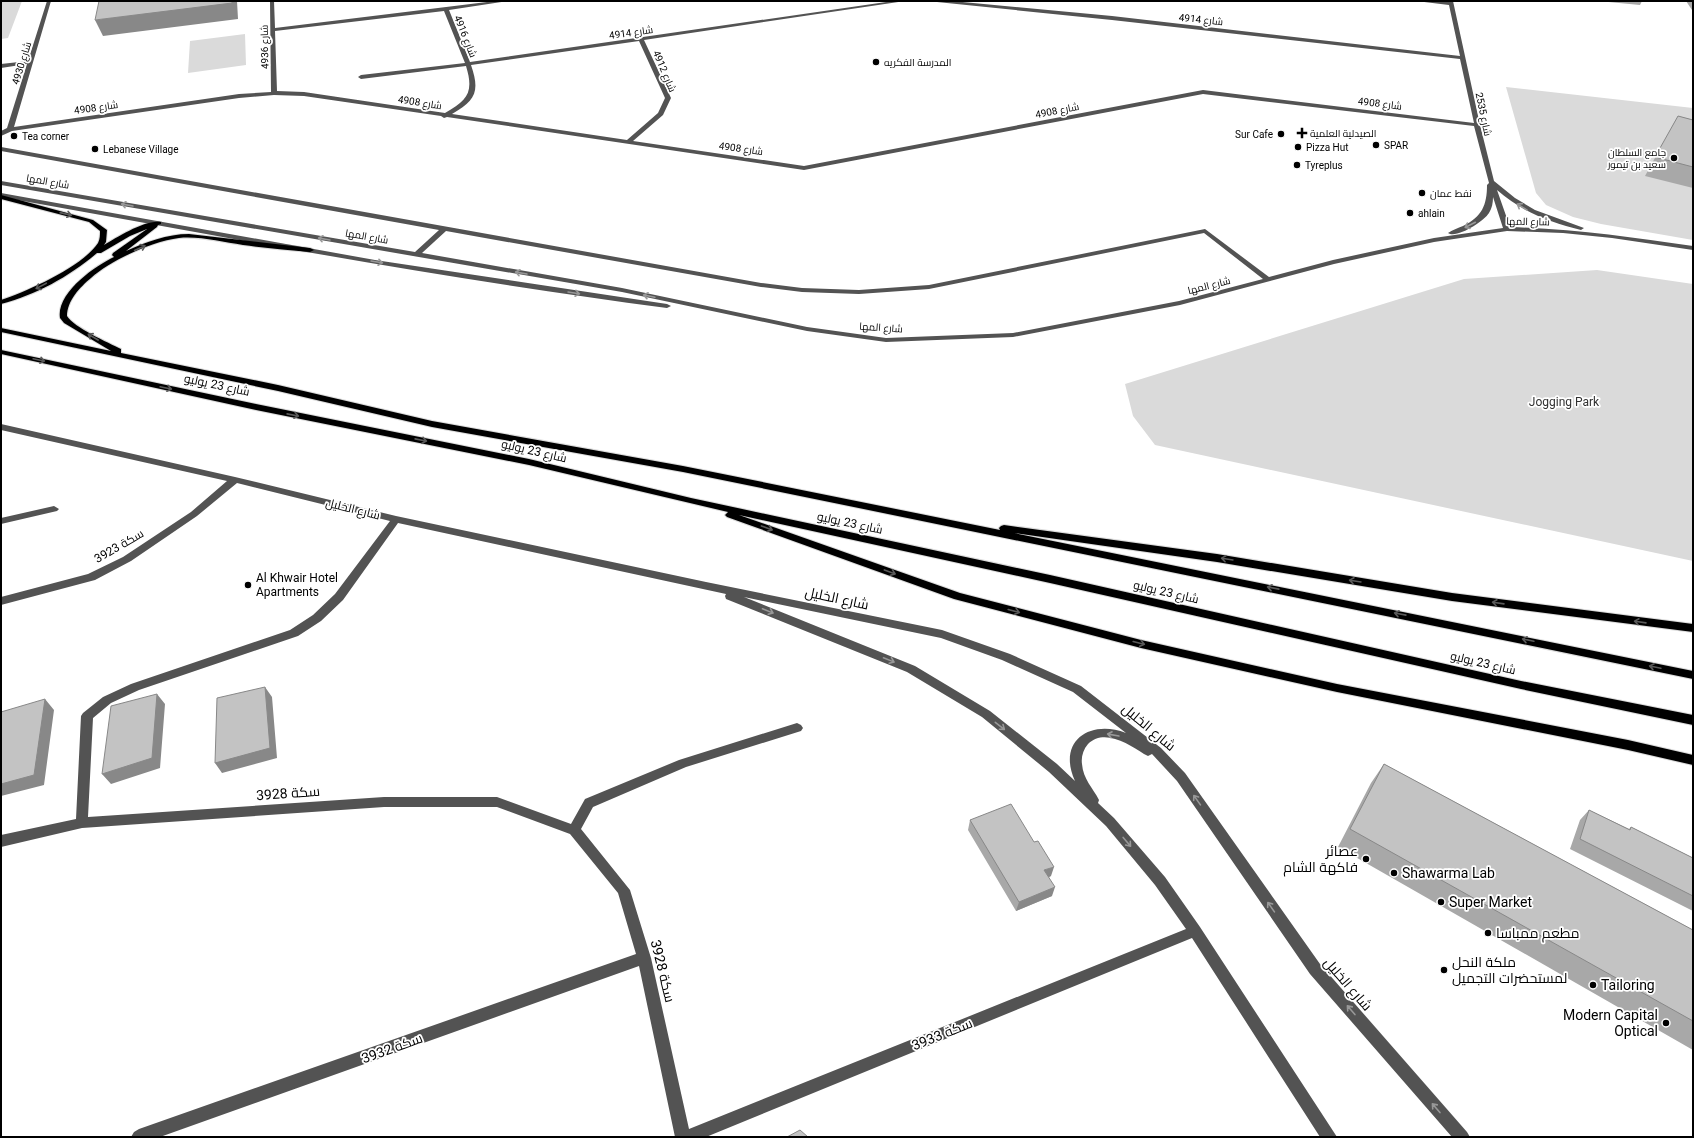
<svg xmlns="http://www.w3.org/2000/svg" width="1694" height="1138" font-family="Roboto,Cairo,sans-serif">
<rect width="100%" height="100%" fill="#fff"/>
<path fill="#dadada" d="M 1,1 L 22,1 L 8,38 L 1,39 Z
M 245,34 L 246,65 L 188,73 L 190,41 Z
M 1506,87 L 1693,108 L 1693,240 L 1601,224 L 1573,217 L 1546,205 L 1536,193 Z
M 1597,270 L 1693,284 L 1693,561 L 1155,445 L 1133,416 L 1125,384 L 1464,279 Z"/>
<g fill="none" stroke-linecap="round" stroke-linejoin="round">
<defs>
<path id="major" d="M 1,195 L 93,220 L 107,230 L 106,242 L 104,245 C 117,237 146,219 161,222 L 161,224 L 158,225 L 157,227 L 126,251 C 146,242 167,234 189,234 L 310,248 L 314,250 L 310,252 C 288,250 265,248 243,245 C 222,242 200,236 179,238 C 153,241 111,260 91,278 C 80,287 67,301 67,316 C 73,327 109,343 121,349 L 121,353 L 278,385 L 432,421 L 683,466 L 1000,530 L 999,528 L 1001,526 L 1004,525 L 1217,554 L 1452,593 L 1693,624 L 1693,632 L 1452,601 L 1217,562 L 1014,533 L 1693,671 L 1693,679 L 683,472 L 432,427 L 278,391 L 1,332 L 1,328 L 111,351 L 64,323 L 60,318 C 56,293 95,266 114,257 L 112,255 L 113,253 L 147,229 L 130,236 L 101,253 L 97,253 C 70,276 36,295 1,304 L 1,300 C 28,291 82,267 98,243 C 100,239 100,235 100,231 L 89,222 L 1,199 Z
M 1,350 L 256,404 L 529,459 L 691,498 L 1050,575 L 1521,681 L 1693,715 L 1693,725 L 1521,689 L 1050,583 L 739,515 L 960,593 L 1141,640 L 1337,684 L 1628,740 L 1693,755 L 1693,765 L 1628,750 L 1337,692 L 1141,648 L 954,599 L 727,517 L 725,515 L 728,512 L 529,465 L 256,410 L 1,354 Z"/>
</defs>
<use href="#major" stroke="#dbdbdb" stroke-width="2"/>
<path fill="#535353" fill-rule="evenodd" d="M 47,1 L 51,1 L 14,127 L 239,94 L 271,92 L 270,1 L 274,1 L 275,28 L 495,1 L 508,1 L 449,10 L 470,62 L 893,1 L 905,1 L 644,40 L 671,98 L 663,115 L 633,141 L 804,166 L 1203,90 L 1474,123 L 1460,59 L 1112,20 L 937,2 L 935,1 L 952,1 L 1112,16 L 1460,56 L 1449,5 L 1416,1 L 1449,2 L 1449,1 L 1453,1 L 1480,125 L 1494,181 L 1515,198 L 1535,210 L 1584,228 L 1581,230 C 1550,222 1522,212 1497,190 L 1510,227 C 1573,229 1631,237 1693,246 L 1693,250 L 1612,238 L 1563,233 L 1507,231 L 1434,242 L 1334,264 L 1180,305 L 1013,337 L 886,342 L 807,331 L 622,292 L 1,185 L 1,181 L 415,252 L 439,230 L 1,151 L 1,147 L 761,283 L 802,288 L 859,290 L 929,285 L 1205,229 L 1269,277 L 1333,260 L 1434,238 L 1503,228 L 1493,197 C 1493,203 1492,208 1489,213 C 1484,221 1457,239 1448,233 C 1452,230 1458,228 1463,226 C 1482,217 1487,205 1487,185 L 1489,183 L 1474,126 L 1203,94 L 804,170 L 447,117 L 444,118 L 441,116 L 304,96 L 274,95 L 239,98 L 12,131 L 1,136 L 1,131 L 7,128 L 27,64 L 1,68 L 1,64 L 28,61 ZM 444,11 L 465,63 L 361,75 L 358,77 L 361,79 L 466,66 C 474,92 468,100 445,113 L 304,92 L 277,91 L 275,31 ZM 639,41 L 665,98 L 658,113 L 627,140 L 452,114 C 476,100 480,91 471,65 ZM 446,231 L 761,287 L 802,292 L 859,294 L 929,289 L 1204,233 L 1263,279 L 1179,301 L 1013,333 L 886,338 L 807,327 L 622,288 L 422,253 Z
M 1,193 L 375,260 L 667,304 L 671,306 L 667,308 C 444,279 223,237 1,197 Z
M 1,424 L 235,477 L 396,516 L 706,582 L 942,630 L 1010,654 L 1081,686 L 1161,748 L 1185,773 L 1320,964 L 1467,1132 L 1470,1137 L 1452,1137 L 1310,974 L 1177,781 L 1152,754 L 1148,756 L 1144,754 C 1129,744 1104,728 1088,744 C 1083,750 1081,757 1082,764 C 1083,779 1093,788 1099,800 L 1098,803 L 1114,818 L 1165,877 L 1200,927 L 1337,1137 L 1320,1137 L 1192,938 L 706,1137 L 675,1137 L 639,966 L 160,1137 L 131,1137 L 134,1132 L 139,1129 L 636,954 L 618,893 L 570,834 L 497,807 L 384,807 L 82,828 L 1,847 L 1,835 L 76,819 L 81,716 L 83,713 L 103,697 L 131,684 L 290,630 L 313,615 L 335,594 L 390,521 L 237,483 L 197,516 L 131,561 L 95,580 L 1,605 L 1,597 L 88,574 L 123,557 L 191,512 L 227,481 L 1,430 ZM 398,523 L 726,594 L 725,596 L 726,599 L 907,672 L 982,717 L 1049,772 L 1106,826 L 1155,885 L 1186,929 L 689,1129 L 651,958 L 630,890 L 581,829 L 593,807 L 686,767 L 801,731 L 803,728 L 801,725 L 797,723 L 679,760 L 585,799 L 571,824 L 497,797 L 384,797 L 88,817 L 93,718 L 111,703 L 139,690 L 298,636 L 321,621 L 343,600 ZM 744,597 L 941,638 L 1002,660 L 1073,692 L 1126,733 C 1089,719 1057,742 1075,781 L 1057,764 L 990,711 L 915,666 Z
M 54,506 L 59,509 L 57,511 L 1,524 L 1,518 Z"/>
<use href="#major" fill="#000" fill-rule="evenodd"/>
</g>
<path fill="#a8a8a8" d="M 1598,1 L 1642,1 L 1640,5 Z
M 1686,1 L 1693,1 L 1693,10 L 1692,10 Z
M 1678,116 L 1693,120 L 1693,188 L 1645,176 Z
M 1384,764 L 1693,930 L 1693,1050 L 1338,847 L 1371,783 Z
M 1589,810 L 1629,829 L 1631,827 L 1693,858 L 1693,911 L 1570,849 L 1580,820 Z
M 970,820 L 1051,876 L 1049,877 L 1052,896 L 1016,911 L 968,830 Z"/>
<path fill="#888" d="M 232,1 L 237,1 L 238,19 L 103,36 L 95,20 Z
M 265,687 L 272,697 L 277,758 L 222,773 L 215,763 Z
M 157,694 L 165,704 L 160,768 L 111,784 L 102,774 Z
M 45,699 L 54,710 L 44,785 L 1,796 L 1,784 Z
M 1054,867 L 1051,876 L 1042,880 L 1044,870 Z
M 1055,887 L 1052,896 L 1016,911 L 1019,902 Z"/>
<path fill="#c3c3c3" stroke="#888" d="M 99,1 L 232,1 L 232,3 L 95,20 Z
M 1678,116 L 1693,120 L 1693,167 L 1655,157 Z
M 265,687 L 270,748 L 215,763 L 217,698 Z
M 157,694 L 152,758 L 102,774 L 111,706 Z
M 45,699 L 34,775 L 1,784 L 1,712 Z
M 1384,764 L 1693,930 L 1693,1021 L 1350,829 Z
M 1011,804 L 1034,842 L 1038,841 L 1054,867 L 1044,870 L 1055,887 L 1019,902 L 970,820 Z
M 1589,810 L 1630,830 L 1631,827 L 1693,858 L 1693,896 L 1580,839 Z
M 800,1130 L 808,1137 L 787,1137 Z"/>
<defs><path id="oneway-shaft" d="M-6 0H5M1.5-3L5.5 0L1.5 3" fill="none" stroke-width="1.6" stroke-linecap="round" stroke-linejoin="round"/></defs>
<g stroke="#989898">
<use href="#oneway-shaft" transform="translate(127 205) rotate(-170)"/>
<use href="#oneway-shaft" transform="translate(1522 207) rotate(-148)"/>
<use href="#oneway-shaft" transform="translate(1470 225) rotate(153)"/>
<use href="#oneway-shaft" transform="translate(324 239) rotate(-170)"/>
<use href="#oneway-shaft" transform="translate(377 262) rotate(9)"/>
<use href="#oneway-shaft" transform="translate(521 273) rotate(-170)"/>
<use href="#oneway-shaft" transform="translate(574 293) rotate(9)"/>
<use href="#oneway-shaft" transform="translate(649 296) rotate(-168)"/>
<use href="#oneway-shaft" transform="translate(768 611) rotate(22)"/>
<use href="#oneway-shaft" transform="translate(889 660) rotate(22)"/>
<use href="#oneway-shaft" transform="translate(1000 726) rotate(38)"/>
<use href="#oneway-shaft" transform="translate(1113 735) rotate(-170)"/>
<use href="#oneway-shaft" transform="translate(1197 800) rotate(-125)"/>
<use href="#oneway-shaft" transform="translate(1127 842) rotate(50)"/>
<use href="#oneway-shaft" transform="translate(1271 907) rotate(-125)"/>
<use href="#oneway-shaft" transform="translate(1351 1010) rotate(-131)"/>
<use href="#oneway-shaft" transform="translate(1436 1108) rotate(-131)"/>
</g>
<g stroke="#595959">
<use href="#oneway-shaft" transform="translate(66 214) rotate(13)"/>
<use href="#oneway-shaft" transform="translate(140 248) rotate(-24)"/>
<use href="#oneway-shaft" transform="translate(41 286) rotate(152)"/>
<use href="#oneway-shaft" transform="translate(93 337) rotate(-150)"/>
<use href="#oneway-shaft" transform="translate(39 360) rotate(12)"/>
<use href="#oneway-shaft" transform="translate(166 388) rotate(12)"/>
<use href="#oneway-shaft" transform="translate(293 415) rotate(11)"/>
<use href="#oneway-shaft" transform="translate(421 440) rotate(11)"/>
<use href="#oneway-shaft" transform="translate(767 528) rotate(20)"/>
<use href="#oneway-shaft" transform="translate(1227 559) rotate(-171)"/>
<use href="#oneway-shaft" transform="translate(890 572) rotate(20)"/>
<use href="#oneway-shaft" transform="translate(1355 581) rotate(-171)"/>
<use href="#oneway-shaft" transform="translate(1273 588) rotate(-169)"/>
<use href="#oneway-shaft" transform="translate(1498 603) rotate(-172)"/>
<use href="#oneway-shaft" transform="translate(1014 611) rotate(15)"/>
<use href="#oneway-shaft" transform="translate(1400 614) rotate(-169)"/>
<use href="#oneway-shaft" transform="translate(1640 622) rotate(-172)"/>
<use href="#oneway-shaft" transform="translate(1528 640) rotate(-168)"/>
<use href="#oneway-shaft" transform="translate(1139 643) rotate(14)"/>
<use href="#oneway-shaft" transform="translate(1655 667) rotate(-168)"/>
</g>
<g fill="#000" stroke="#fff" stroke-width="1.5">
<circle cx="876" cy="62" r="4"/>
<path d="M1300 127h4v4h4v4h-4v4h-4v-4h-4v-4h4z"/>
<circle cx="1281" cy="134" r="4"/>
<circle cx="14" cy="136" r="4"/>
<circle cx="1376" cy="145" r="4"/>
<circle cx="1298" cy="147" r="4"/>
<circle cx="95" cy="149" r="4"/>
<circle cx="1674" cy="158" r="4"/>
<circle cx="1297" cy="165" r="4"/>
<circle cx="1422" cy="193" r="4"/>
<circle cx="1410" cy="213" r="4"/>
<circle cx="248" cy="585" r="4"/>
<circle cx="1366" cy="859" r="4"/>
<circle cx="1394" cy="873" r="4"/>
<circle cx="1441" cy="902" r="4"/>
<circle cx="1488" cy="933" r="4"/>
<circle cx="1444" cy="970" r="4"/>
<circle cx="1593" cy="985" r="4"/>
<circle cx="1666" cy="1023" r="4"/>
</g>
<g text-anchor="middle" stroke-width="3.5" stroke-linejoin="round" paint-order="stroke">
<g font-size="10" fill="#000" stroke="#fff">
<text transform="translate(1201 19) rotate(6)" y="4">4914 شارع</text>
<text transform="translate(631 32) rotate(-8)" y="4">4914 شارع</text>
<text transform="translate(466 36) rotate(68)" y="4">4916 شارع</text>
<text transform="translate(264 47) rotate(-91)" y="4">4936 شارع</text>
<text transform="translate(21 63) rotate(-73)" y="4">4930 شارع</text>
<text transform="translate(665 71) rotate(67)" y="4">4912 شارع</text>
<text transform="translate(420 102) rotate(9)" y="4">4908 شارع</text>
<text transform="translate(1380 103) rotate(7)" y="4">4908 شارع</text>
<text transform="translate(96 107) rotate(-8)" y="4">4908 شارع</text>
<text transform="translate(1057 110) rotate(-11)" y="4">4908 شارع</text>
<text transform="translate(1484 114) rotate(78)" y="4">2535 شارع</text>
<text transform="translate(741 148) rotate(8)" y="4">4908 شارع</text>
<text transform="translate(48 181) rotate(10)" y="4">شارع المها</text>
<text transform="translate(1528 221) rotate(1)" y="4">شارع المها</text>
<text transform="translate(367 236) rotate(10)" y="4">شارع المها</text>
<text transform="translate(1209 285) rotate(-14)" y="4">شارع المها</text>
<text transform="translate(881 327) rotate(4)" y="4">شارع المها</text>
</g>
<g font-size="10" fill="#000" stroke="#fff" text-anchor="start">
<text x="884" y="66">المدرسة الفكريه</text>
<text x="1310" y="137">الصيدلية العلمية</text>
<text x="1273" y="138" text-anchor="end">Sur Cafe</text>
<text x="22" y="140">Tea corner</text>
<text x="1384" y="149">SPAR</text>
<text x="1306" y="151">Pizza Hut</text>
<text x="103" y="153">Lebanese Village</text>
<text x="1666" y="156" text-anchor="end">جامع السلطان<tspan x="1666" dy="12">سعيد بن تيمور</tspan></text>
<text x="1305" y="169">Tyreplus</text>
<text x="1430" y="197">نفط عمان</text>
<text x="1418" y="217">ahlain</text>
</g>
<g font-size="12" fill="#000" stroke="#fff">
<text transform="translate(217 385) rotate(12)" y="4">شارع 23 يوليو</text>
<text transform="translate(534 451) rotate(13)" y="4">شارع 23 يوليو</text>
<text transform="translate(353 509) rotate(14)" y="4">شارع الخليل</text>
<text transform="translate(850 523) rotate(12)" y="4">شارع 23 يوليو</text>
<text transform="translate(119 546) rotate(-30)" y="4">سكة 3923</text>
<text transform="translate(1166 592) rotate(13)" y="4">شارع 23 يوليو</text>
<text transform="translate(1483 663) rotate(13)" y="4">شارع 23 يوليو</text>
</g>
<g font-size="12" fill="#313131" stroke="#fff">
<text x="1564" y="406">Jogging Park</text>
</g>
<g font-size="12" fill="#000" stroke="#fff" text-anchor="start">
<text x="256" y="582">Al Khwair Hotel<tspan x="256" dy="14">Apartments</tspan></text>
</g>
<g font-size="14" fill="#000" stroke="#fff">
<text transform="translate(837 598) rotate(12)" y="5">شارع الخليل</text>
<text transform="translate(1149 727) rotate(40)" y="5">شارع الخليل</text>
<text transform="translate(288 793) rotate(-4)" y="5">سكة 3928</text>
<text transform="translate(663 971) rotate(76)" y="5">سكة 3928</text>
<text transform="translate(1348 984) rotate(49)" y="5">شارع الخليل</text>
<text transform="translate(942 1034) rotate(-22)" y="5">سكة 3933</text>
<text transform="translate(392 1048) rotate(-20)" y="5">سكة 3932</text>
</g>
<g font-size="14" fill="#000" stroke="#fff" text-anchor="start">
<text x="1358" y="856" text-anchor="end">عصائر<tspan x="1358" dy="16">فاكهة الشام</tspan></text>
<text x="1402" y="878">Shawarma Lab</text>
<text x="1449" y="907">Super Market</text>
<text x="1496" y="938">مطعم ممباسا</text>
<text x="1452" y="967">ملكة النحل<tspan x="1452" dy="16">لمستحضرات التجميل</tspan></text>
<text x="1601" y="990">Tailoring</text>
<text x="1658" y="1020" text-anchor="end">Modern Capital<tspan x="1658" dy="16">Optical</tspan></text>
</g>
</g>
<rect width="1694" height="1138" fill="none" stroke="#000000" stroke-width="4"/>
</svg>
